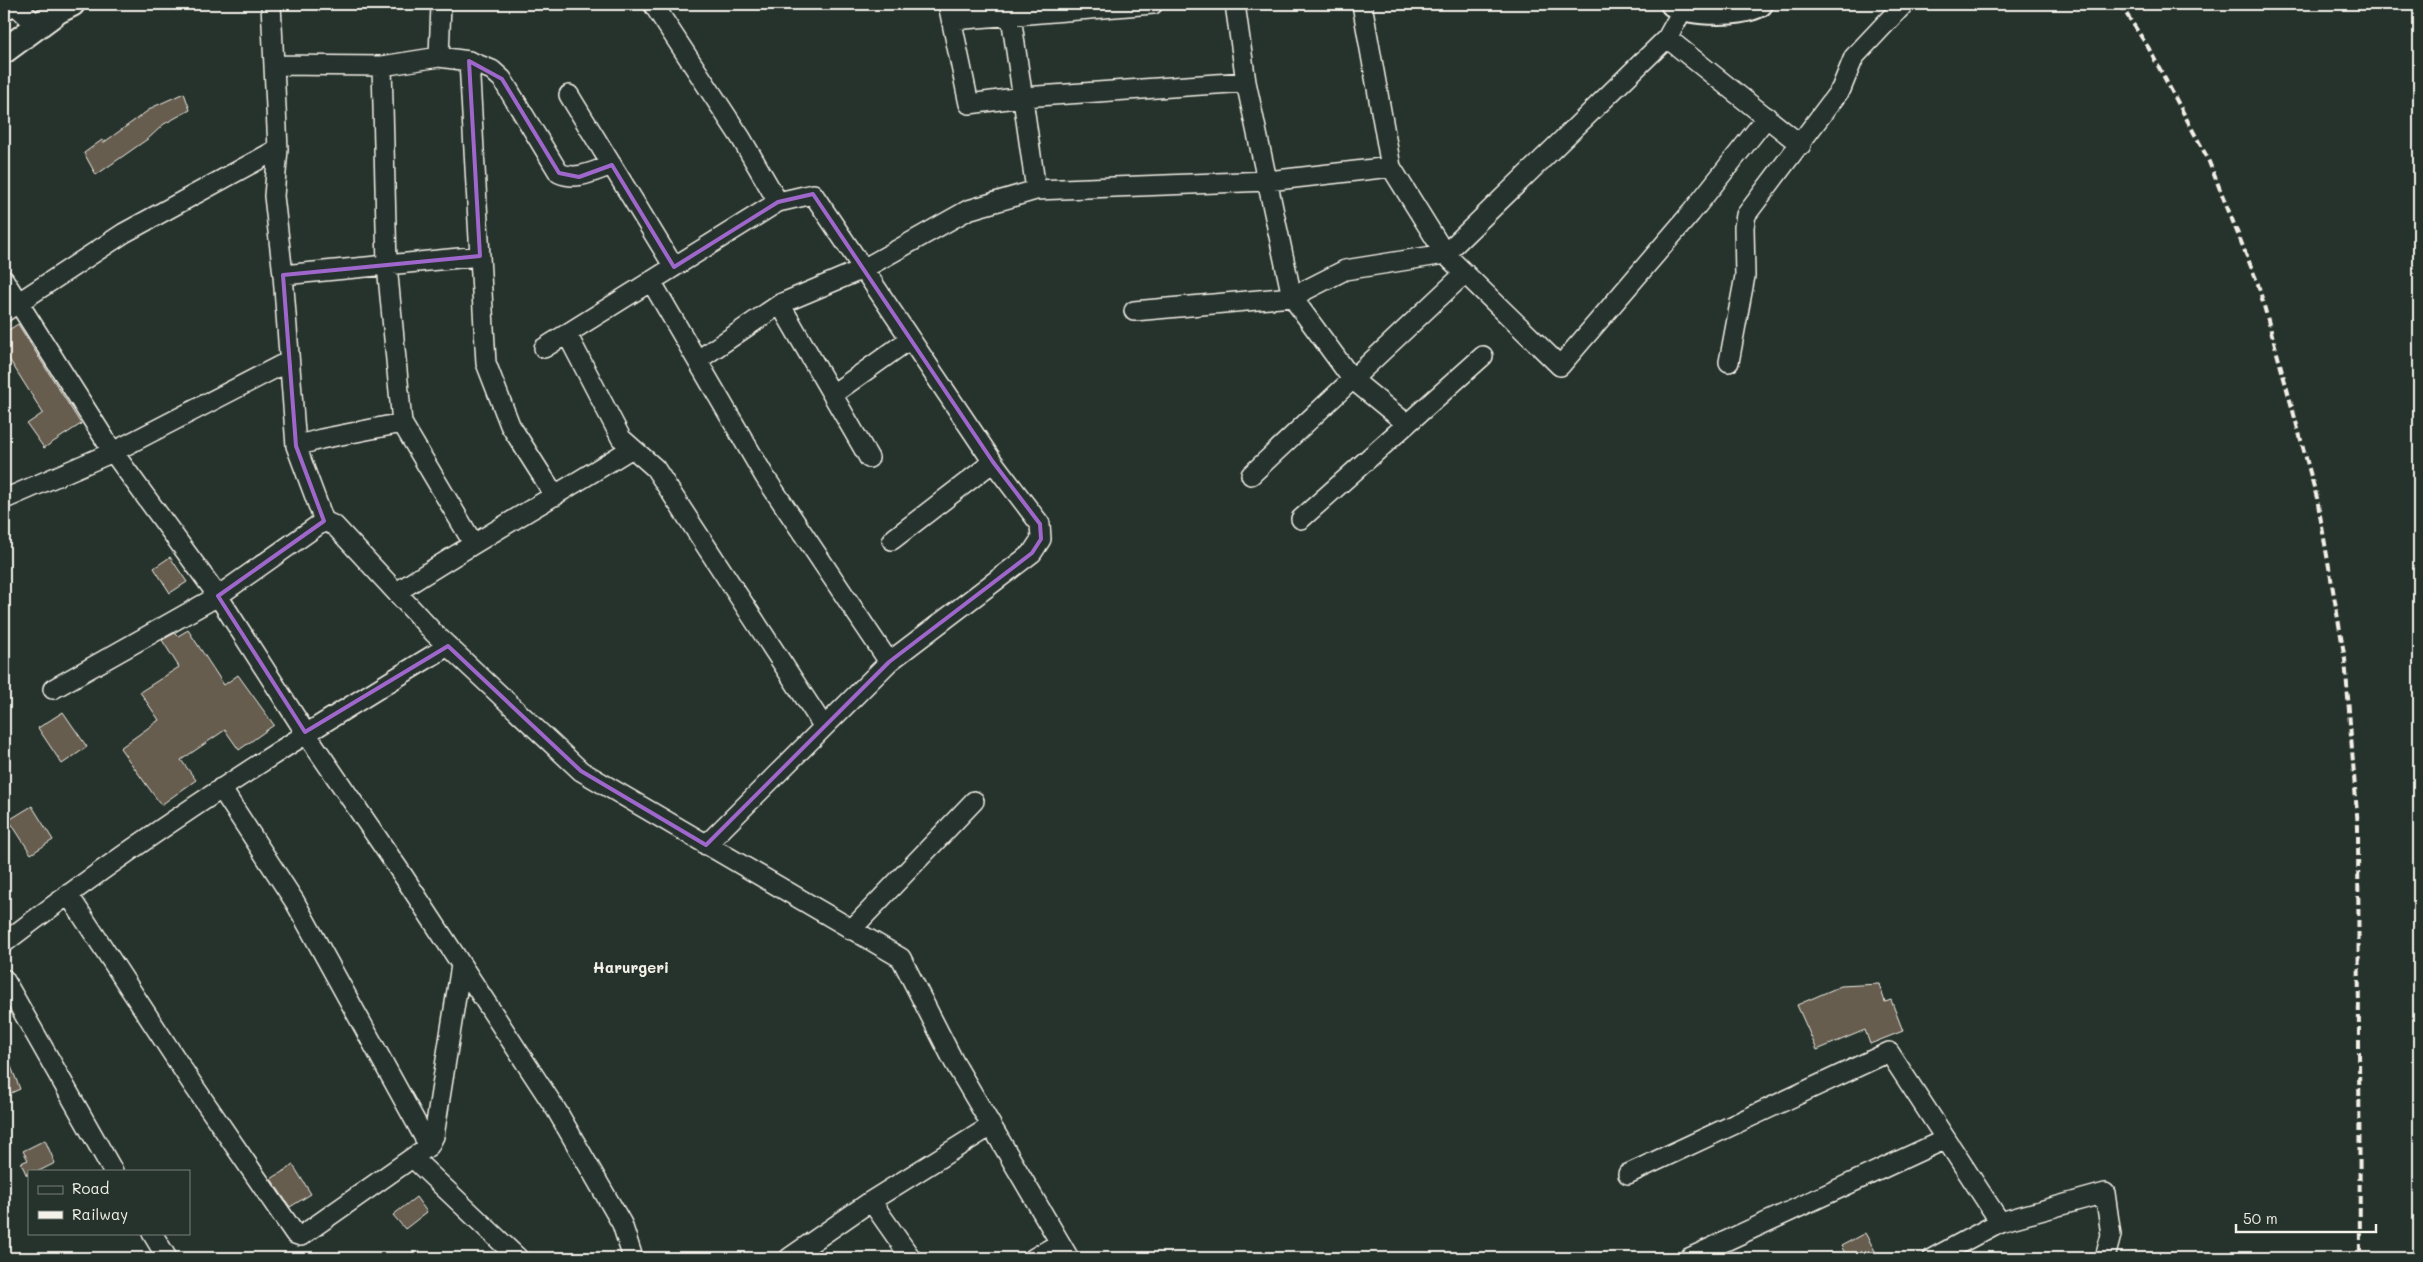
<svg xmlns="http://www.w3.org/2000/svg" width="2423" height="1262" font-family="Mali,sans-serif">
<rect width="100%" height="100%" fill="#26332d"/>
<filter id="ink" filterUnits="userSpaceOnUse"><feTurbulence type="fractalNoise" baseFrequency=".02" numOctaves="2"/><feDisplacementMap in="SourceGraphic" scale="10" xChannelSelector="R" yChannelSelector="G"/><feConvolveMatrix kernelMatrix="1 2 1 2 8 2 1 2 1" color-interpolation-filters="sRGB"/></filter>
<g filter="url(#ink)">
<path fill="#665d50" stroke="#f4f1e8" d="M 184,93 L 190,110 L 164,124 L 149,138 L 96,175 L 84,153 L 102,140 L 103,143 L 153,107 Z
M 18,324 L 81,424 L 44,448 L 27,424 L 43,413 L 4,351 L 4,333 Z
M 170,557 L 187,582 L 170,593 L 154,568 Z
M 188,630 L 224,685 L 238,675 L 274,725 L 239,750 L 225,730 L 181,760 L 196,780 L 161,805 L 120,748 L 159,720 L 140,692 L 179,667 L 162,640 L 175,633 L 178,636 Z
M 63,712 L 87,747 L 62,764 L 38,728 Z
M 32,806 L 53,840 L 31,854 L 9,820 Z
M 1879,984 L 1885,1002 L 1891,1000 L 1903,1031 L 1870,1044 L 1865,1030 L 1817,1050 L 1797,1005 L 1841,986 Z
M 4,1049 L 20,1089 L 4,1096 Z
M 45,1140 L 55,1163 L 39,1171 L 29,1171 L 27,1176 L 21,1163 L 28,1160 L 23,1151 Z
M 293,1165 L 311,1194 L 290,1207 L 271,1179 Z
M 416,1197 L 427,1212 L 405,1229 L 393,1215 Z
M 1865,1233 L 1879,1258 L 1848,1258 L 1841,1246 Z"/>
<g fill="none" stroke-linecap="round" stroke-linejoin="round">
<defs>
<path id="minor" d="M 14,4 L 38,26
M 271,4 L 278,149 L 274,196 L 283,275 L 296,446 L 324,521 L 335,526 L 434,633 L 581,771 L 901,958 L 954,1062 L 1069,1258
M 948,4 L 969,104 L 1023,97 L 1246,82
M 1235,4 L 1246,82 L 1292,297 L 1352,379 L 1407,424 L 1301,519
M 1362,4 L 1391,167 L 1445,254 L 1560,366 L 1691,213 L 1767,117
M 952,20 L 1153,4
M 1667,38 L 1801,145
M 439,57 L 441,4
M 469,61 L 486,363 L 510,425 L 555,496
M 275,65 L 382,66 L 439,57 L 469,61 L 492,70 L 502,79 L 559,173 C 577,181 594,171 612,165
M 382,66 L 387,265 L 402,423 L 473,543
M 569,95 L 674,267
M 1036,190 L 1268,181 L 1391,167
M 283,275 L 480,256
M 4,280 L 113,452 L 218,596 L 305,732 L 404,877 L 557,1111 L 622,1224 L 633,1258
M 651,281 L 765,477 L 889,662
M 780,304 L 863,269 L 968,210 L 1036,190 L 1011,16
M 1134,311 L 1292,297 L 1345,270 L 1445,254 L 1667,38 L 1683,9
M 4,312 L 124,233 L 278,149
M 567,334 L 621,438 L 655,468 L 824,727
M 544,348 L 778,202 L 741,138 L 653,4
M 698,360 L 780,304 L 869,458
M 1729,362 L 1745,276 L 1744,227 L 1746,215 L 1841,89 L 1854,57 L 1902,6
M 833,394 L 910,339
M 1407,424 L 1483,356
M 296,446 L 321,439 L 402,423
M 1251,475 L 1465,273
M 7,498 L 113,452 L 289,361
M 892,540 L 993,462
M 397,592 C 474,542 554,497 632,448
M 53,689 L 218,596 L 324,521
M 221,788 L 295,902 L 429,1146
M 706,845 L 889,662 L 1032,553 L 1041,539 L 1040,524 L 993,462 L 813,194 L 778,202
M 68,894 L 191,1082 L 295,1234 L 301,1236 L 429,1146 L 434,1136 L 461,965
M 851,930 L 974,801
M 4,943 C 145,834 295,739 448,646
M 4,979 L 113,1171
M 414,1159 L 518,1258
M 1628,1174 L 1889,1052 L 2000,1222
M 871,1201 L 991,1126
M 152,1233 L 167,1258
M 789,1258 L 871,1201 L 911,1258
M 1034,1258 L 1060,1243
M 1689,1258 L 1946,1139
M 1933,1258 L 2000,1222 L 2105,1193 L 2111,1235 L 2105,1258"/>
<path id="major" d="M 1673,4 C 1693,14 1739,15 1760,4
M 4,8 L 9,4
M 4,51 L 58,11 L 72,4"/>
</defs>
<use href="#minor" stroke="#f4f1e8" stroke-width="22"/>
<use href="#major" stroke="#f4f1e8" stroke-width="28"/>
<use href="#minor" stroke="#26332d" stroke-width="19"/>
<use href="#major" stroke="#26332d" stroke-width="24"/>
<path stroke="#f4f1e8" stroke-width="4" stroke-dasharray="8 4" stroke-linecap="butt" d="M 2120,4 L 2148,47 L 2207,157 L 2258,284 L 2317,498 L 2345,659 L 2358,827 L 2360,1258"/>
</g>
</g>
<path fill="none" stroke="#9f67cb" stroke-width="4" stroke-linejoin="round" d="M 469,61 L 502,79 L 559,173 L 579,177 L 612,165 L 674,267 L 778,202 L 813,194 L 993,462 L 1040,524 L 1041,539 L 1032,553 L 889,662 L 706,845 L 581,771 L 448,646 L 305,732 L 218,596 L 324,521 L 296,446 L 283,275 L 480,256 Z"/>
<g text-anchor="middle" stroke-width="4.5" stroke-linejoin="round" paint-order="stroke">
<g font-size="15" font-weight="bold" fill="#f4f1e8" stroke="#26332d">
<text x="631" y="973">Harurgeri</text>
</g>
</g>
<rect width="2423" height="1262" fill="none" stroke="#26332d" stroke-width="20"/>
<rect x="10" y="10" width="2403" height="1242" fill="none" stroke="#f4f1e8" stroke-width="2" filter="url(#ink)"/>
<rect x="28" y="1170" width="162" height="65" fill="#26332d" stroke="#787f78"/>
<rect x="38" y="1186" width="25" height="8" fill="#26332d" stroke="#787f78"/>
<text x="72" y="1194" font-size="15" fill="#f4f1e8">Road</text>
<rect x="38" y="1211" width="25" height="8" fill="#f4f1e8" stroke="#787f78"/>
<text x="72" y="1220" font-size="15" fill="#f4f1e8">Railway</text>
<path d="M2236 1224v8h140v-8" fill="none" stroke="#f4f1e8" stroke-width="2.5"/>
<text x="2243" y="1224" font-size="15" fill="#f4f1e8" stroke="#26332d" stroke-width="4" paint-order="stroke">50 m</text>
</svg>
